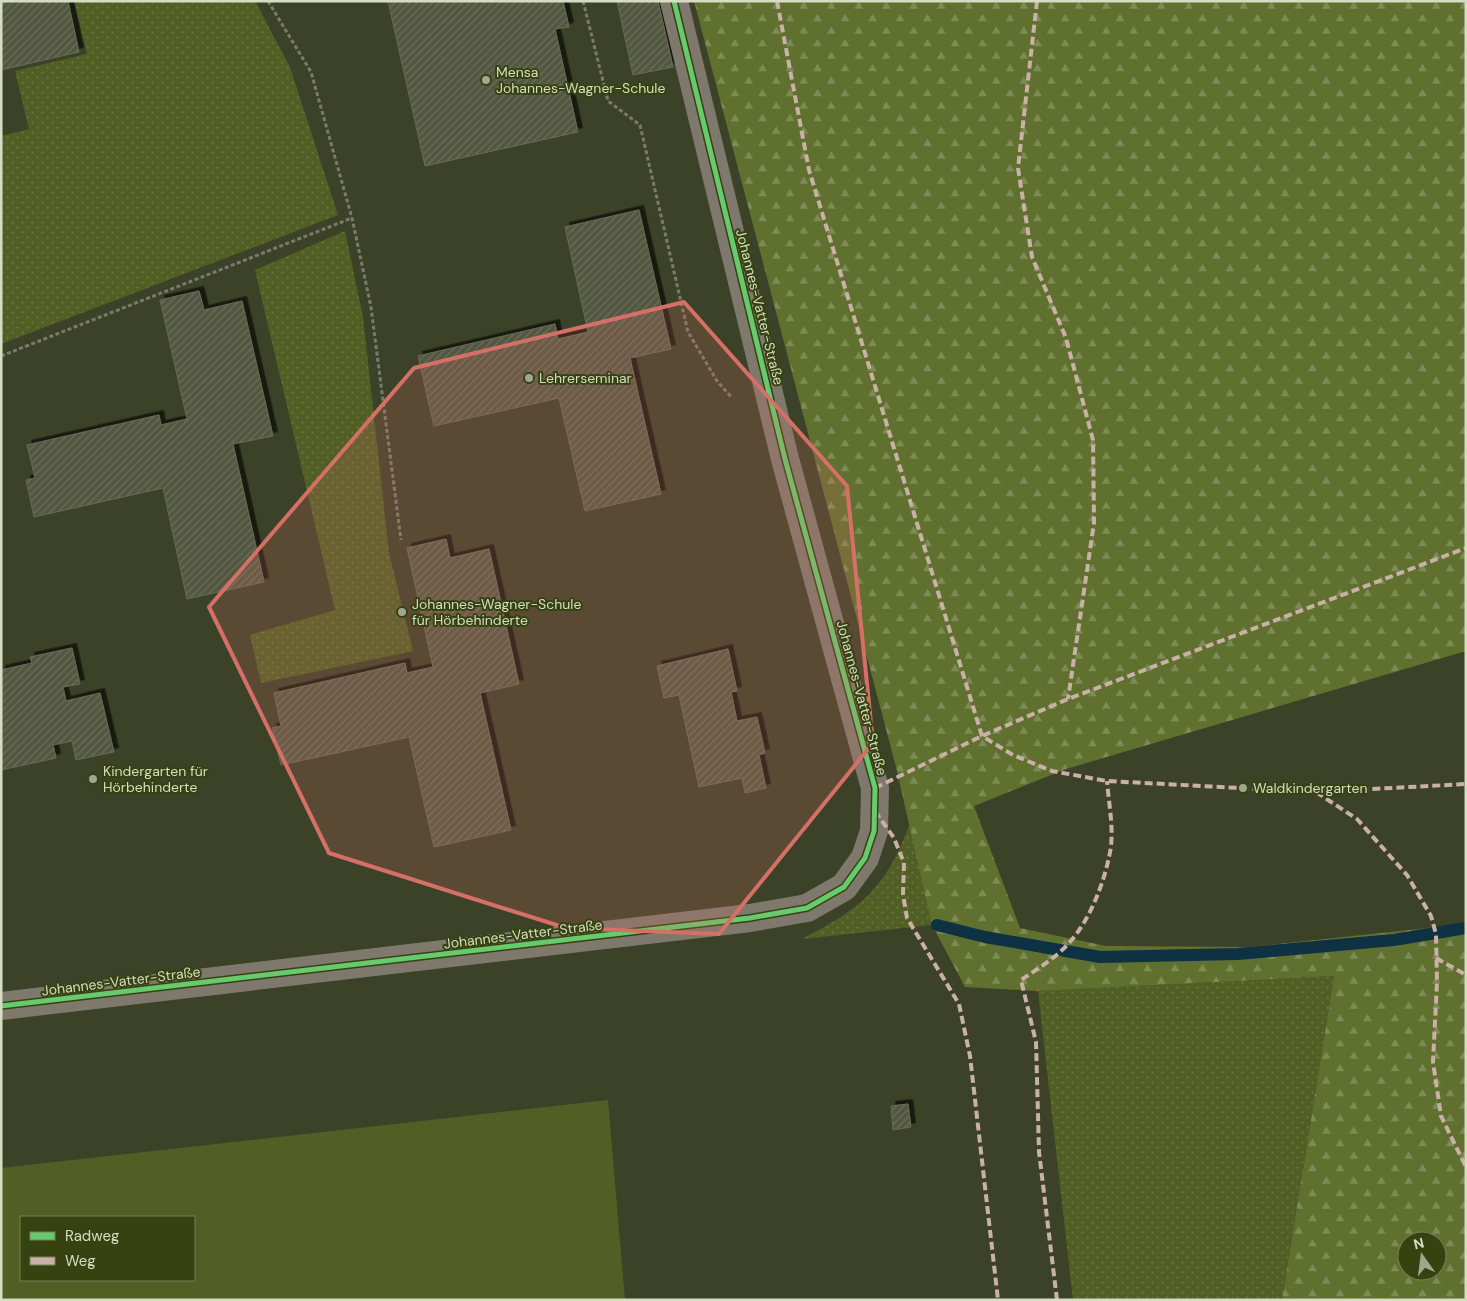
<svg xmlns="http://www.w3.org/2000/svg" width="1467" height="1301" font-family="'DM Sans',sans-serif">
<defs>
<pattern id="grass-dots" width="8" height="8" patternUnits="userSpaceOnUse" patternTransform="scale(1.25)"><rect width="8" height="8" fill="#515f25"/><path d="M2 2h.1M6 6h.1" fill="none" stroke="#697643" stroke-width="1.8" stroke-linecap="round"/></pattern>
<pattern id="forest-firs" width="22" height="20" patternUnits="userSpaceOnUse" patternTransform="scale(1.25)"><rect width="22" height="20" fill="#60702f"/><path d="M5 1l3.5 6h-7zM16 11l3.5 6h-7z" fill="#7d8b55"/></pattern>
<pattern id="building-hatch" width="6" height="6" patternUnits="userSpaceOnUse" patternTransform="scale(1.25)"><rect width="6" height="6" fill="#535740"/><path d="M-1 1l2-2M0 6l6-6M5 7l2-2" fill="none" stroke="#6b6f5a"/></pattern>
<filter id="shadow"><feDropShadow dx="4.5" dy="-4.5" stdDeviation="0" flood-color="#0009"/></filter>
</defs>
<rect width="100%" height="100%" fill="#3b4228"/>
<path fill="url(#grass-dots)" d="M 74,1 L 255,1 L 290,67 L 338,215 L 1,344 L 1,136 L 29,129 L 15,71 L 87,54 Z
M 345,231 L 363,317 L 389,553 L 413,651 L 261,683 L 250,635 L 335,610 L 255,270 Z
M 910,823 L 932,925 L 802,939 C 862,908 886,888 910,823 Z
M 1334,976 L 1282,1300 L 1073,1300 L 1038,991 Z"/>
<path fill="url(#forest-firs)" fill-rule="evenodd" d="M 694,1 L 1466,1 L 1466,651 L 1066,769 L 974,806 L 1020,928 L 1106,946 L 1250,947 L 1466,924 L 1466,1300 L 1282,1300 L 1334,976 L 1038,991 L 965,987 L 932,925 L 896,767 ZM 1407,1241 L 1437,1241 L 1437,1271 L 1407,1271 Z"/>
<path fill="#515f25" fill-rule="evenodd" d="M 608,1100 L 625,1300 L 1,1300 L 1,1168 ZM 21,1217 L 194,1217 L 194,1280 L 21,1280 Z"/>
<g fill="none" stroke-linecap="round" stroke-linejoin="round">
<path stroke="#0e3143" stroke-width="12" d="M 937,925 L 985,937 L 1100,957 L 1238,954 L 1394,940 L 1466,928"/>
</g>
<path fill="url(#building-hatch)" stroke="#686a54" filter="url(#shadow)" d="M 1,1 L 68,1 L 79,52 L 1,70 Z
M 388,1 L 563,1 L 569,27 L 555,29 L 578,132 L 425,166 Z
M 617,1 L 658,1 L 673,67 L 633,75 Z
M 639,210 L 671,349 L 630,358 L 661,494 L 585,511 L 559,398 L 434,426 L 418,356 L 555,324 L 558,339 L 588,332 L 565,227 Z
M 199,291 L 204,310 L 242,301 L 273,436 L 233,444 L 264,582 L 187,599 L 163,488 L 34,517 L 26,480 L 35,478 L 27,445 L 159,415 L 161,425 L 187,419 L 160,300 Z
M 446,539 L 450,558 L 489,549 L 519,684 L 480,693 L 511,830 L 434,847 L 409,737 L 281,765 L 272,728 L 281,726 L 274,693 L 405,663 L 407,673 L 433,667 L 407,548 Z
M 72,648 L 80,684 L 63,687 L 66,701 L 100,693 L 114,752 L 76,760 L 72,741 L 53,745 L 56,758 L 1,770 L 1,670 L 32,663 L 30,657 Z
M 728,649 L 737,691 L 731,692 L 737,721 L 757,717 L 765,753 L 759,755 L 766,788 L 745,793 L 742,778 L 699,787 L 679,695 L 664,698 L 657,666 Z
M 908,1104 L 911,1127 L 893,1130 L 891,1106 Z"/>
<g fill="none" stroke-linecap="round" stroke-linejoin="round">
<path stroke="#7c796e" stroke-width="3" stroke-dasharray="4 2.5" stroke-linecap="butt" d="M 268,1 L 311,72 L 352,218 L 371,307 L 401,540
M 583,1 L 608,101 L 640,125 L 688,332 L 717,381 L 732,398
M 1,356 L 352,218"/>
<path stroke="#7e786d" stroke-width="28" d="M 1,1006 L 750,918 L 807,908 L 844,887 L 865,858 L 874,831 L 875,788 L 785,459 L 674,1"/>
<path stroke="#cab0a6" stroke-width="4" stroke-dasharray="8 4" stroke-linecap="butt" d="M 777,1 L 809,170 L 982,736 L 1013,755 L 1052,771 L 1107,781 L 1316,792 L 1466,784
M 1037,1 L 1018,168 L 1032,257 L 1066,338 L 1093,440 L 1094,523 L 1068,699
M 875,788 L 982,736 L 1068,699 L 1466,548
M 1316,792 L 1357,819 L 1407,875 L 1431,916 L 1436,934 L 1437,982 L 1433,1062 L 1441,1116 L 1466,1167
M 875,811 L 894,838 L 904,863 L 903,894 L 907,918 L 959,1004 L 970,1056 L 998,1300
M 1436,958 L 1466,975
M 1057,1300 L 1039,1152 L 1036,1042 L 1021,980 C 1037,969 1056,958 1069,943 C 1089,921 1103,886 1109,857 C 1115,833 1109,806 1107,781"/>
<defs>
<path id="cycleway" d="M 1,1006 L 750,918 L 807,908 L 844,887 L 865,858 L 874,831 L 875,788 L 785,459 L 674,1"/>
</defs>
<use href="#cycleway" stroke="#374211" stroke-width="8"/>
<use href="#cycleway" stroke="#67ca6e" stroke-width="5"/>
</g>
<path fill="#d67066" fill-opacity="0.2" stroke="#d67066" stroke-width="4" stroke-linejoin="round" d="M 684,302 L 847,486 L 873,743 L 719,934 L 566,928 L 329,853 L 209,607 L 414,368 Z"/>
<g fill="#9fa78d" stroke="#374211" stroke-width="2">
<circle cx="486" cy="80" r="5"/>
<circle cx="529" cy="378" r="5"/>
<circle cx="402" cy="612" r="5"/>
<circle cx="93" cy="779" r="5"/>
<circle cx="1243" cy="788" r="5"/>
</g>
<g text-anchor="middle" stroke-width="4" stroke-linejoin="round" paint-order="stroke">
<g font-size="14" fill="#d5ddc3" stroke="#374211" text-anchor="start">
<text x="496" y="77">Mensa<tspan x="496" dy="16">Johannes-Wagner-Schule</tspan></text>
<text x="539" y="383">Lehrerseminar</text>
<text x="412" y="609">Johannes-Wagner-Schule<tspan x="412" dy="16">für Hörbehinderte</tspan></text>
<text x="103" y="776">Kindergarten für<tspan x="103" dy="16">Hörbehinderte</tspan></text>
<text x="1253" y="793">Waldkindergarten</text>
</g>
<g font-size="14" fill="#d5ddc3" stroke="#374211">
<text transform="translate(760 307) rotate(76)" y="5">Johannes-Vatter-Straße</text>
<text transform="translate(862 698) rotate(75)" y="5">Johannes-Vatter-Straße</text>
<text transform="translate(523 934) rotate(-7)" y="5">Johannes-Vatter-Straße</text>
<text transform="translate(121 981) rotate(-7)" y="5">Johannes-Vatter-Straße</text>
</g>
</g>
<rect width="1467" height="1301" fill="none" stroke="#d5ddc3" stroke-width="5"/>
<rect x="20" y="1216" width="175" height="65" fill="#374211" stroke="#768058"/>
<rect x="30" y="1232" width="25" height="8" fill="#67ca6e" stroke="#768058"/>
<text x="65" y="1241" font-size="15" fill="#d5ddc3">Radweg</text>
<rect x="30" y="1257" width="25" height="8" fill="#cab0a6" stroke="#768058"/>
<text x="65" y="1266" font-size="15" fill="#d5ddc3">Weg</text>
<g transform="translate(1422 1256) rotate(346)"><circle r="24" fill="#374211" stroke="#768058"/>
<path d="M0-4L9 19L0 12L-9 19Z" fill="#9fa78d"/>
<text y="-8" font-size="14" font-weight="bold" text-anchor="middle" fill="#d5ddc3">N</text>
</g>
</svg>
